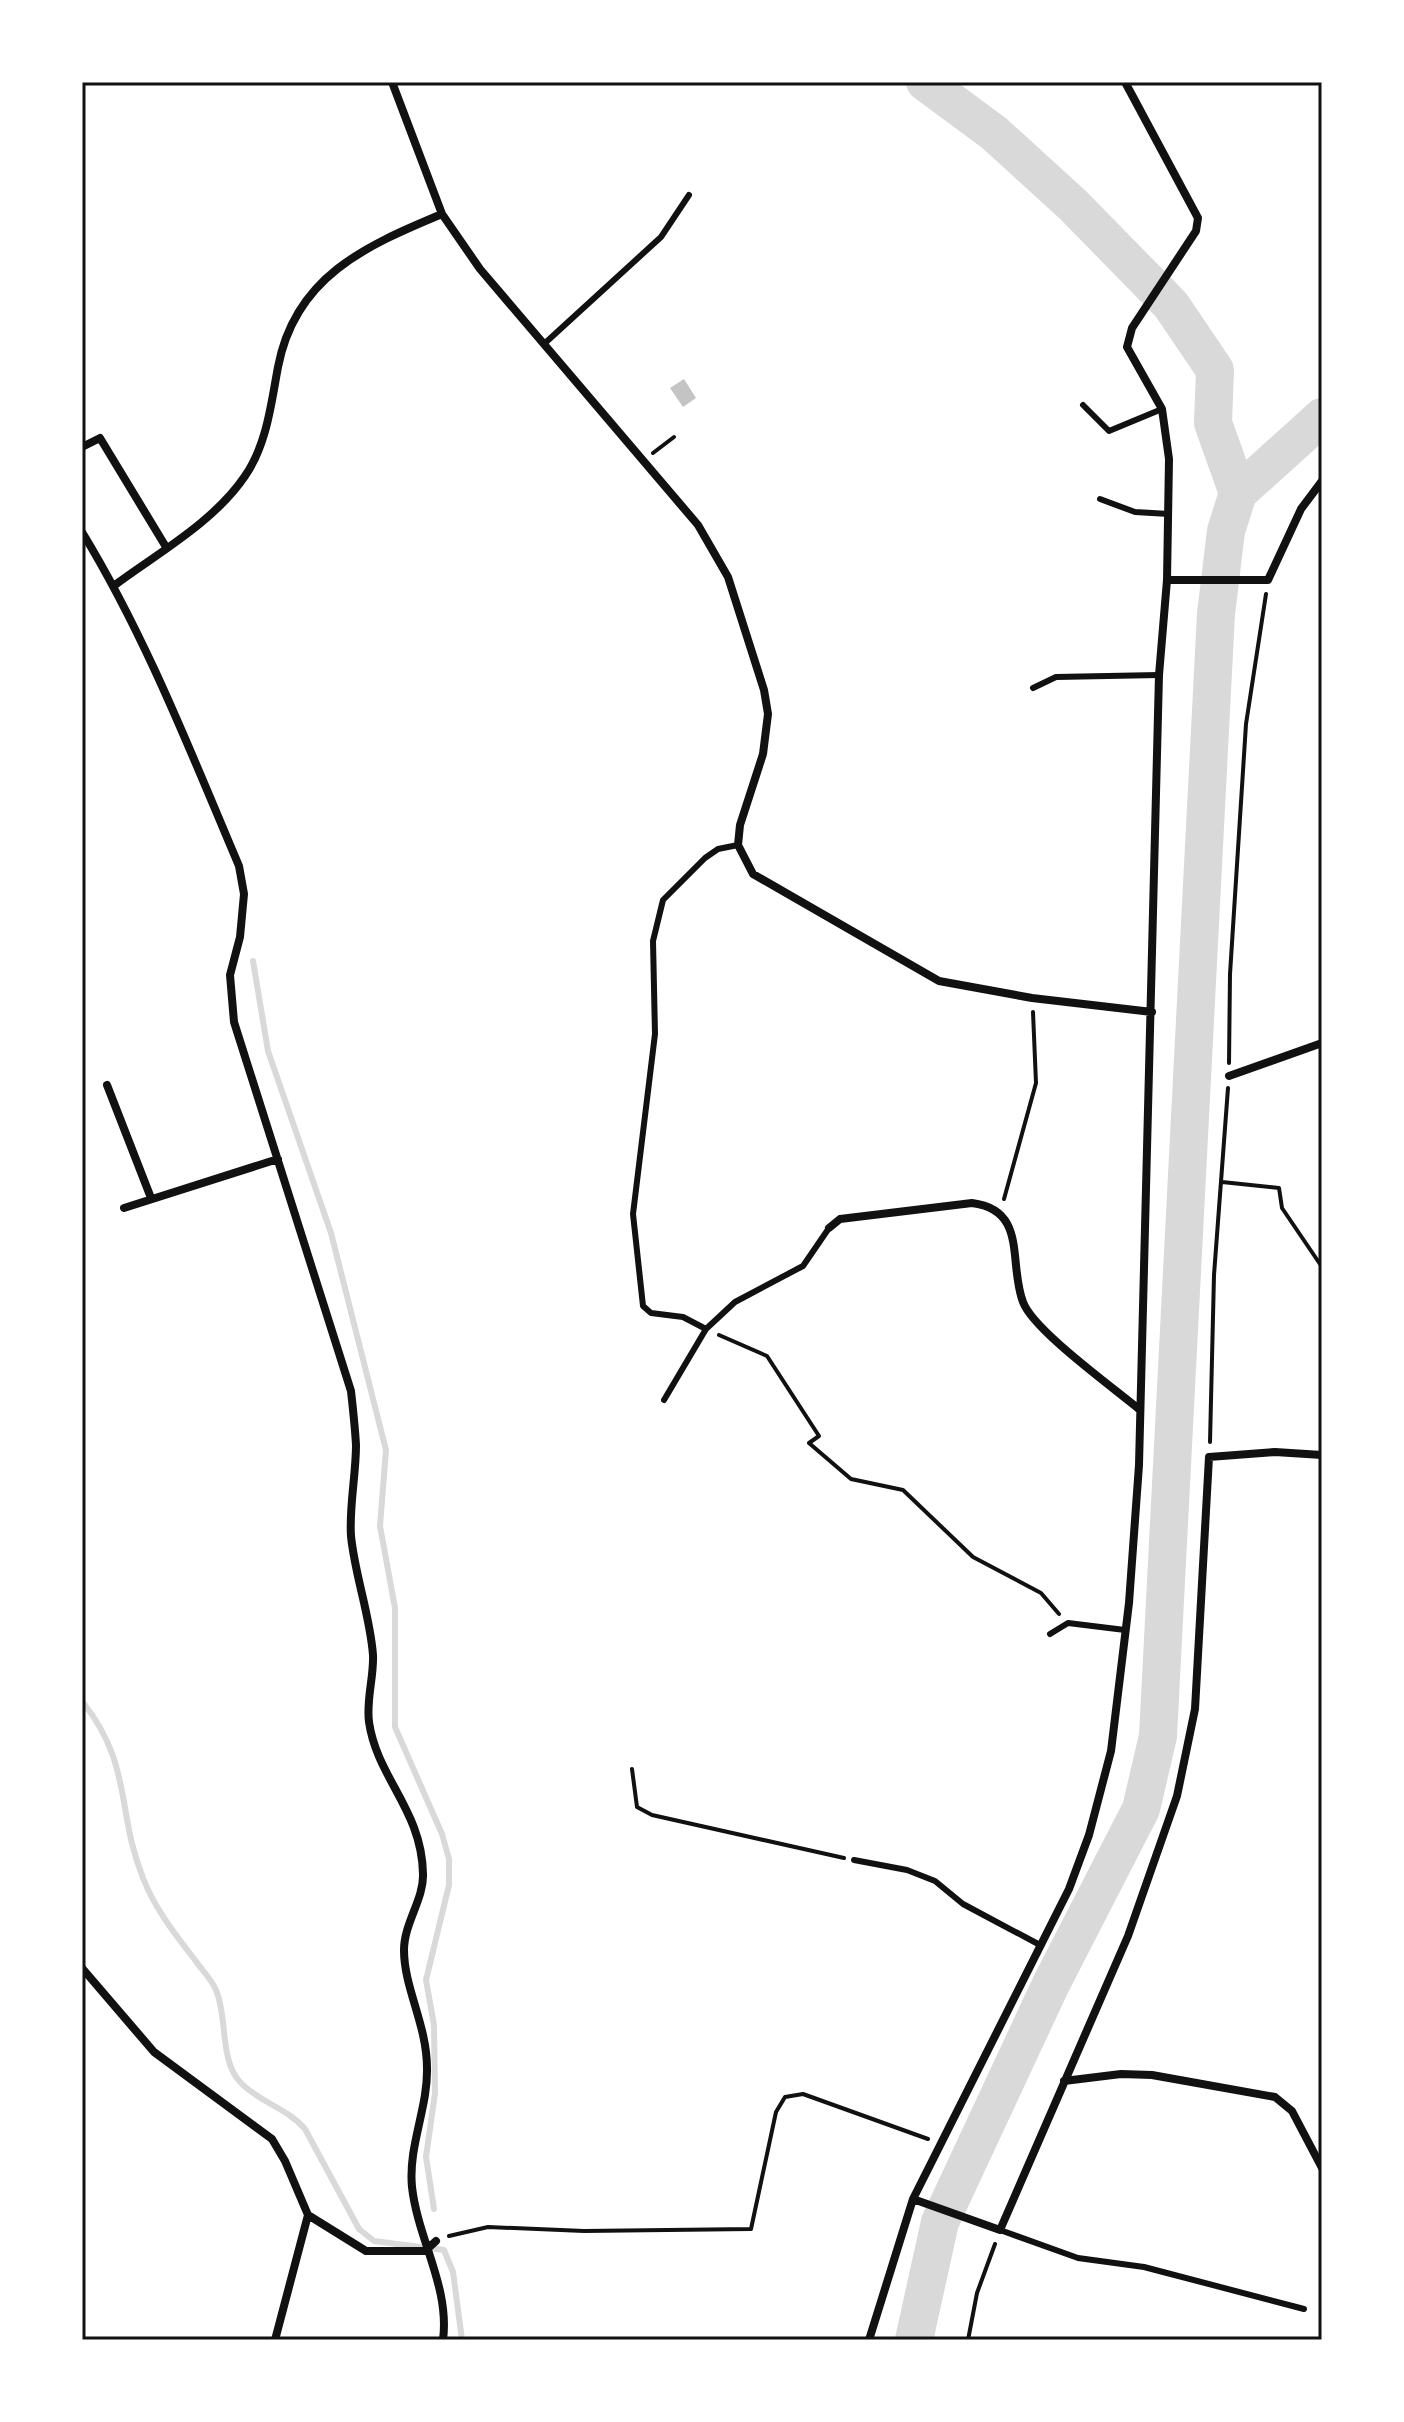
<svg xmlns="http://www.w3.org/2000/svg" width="1404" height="2422" font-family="Raleway,sans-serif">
<rect width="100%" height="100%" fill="#fff"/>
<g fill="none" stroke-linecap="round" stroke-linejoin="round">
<path stroke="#d9d9d9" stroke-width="6" d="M 253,961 L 268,1051 L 331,1233 L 386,1450 L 380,1526 L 395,1608 L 395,1727 L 442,1834 L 449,1859 L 449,1885 L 426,1980 L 434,2025 L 435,2093 L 426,2157 L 434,2209
M 82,1701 C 133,1765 116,1811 143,1878 C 155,1909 175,1934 195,1960 C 202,1970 212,1980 216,1990 C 228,2018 219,2061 241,2083 C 259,2102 287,2108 305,2129 L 359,2229 L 374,2241 L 444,2250 L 453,2272 L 462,2340"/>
<path stroke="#d9d9d9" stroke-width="38" d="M 1238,493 L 1322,417
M 914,2340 L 940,2222 L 1051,1984 L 1141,1809 L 1158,1736 L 1216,614 L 1226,531 L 1238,493 L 1213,423 L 1215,370 L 1171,305 L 1073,205 L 994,133 L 925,82"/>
</g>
<path fill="#c4c4c4" d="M 684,379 L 696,398 L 683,407 L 670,388 Z"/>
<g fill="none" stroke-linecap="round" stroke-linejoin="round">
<path stroke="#111" stroke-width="4" d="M 653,453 L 674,437
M 1229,1063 L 1230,974 L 1246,724 L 1266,594
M 1222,1182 L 1279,1188 L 1282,1208 L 1322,1267
M 1004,1199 L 1036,1083 L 1033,1012
M 719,1335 L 767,1356 L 819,1436 L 809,1443 L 851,1479 L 903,1490 L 973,1557 L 1041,1593 L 1059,1614
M 1210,1442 L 1214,1275 L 1228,1088
M 632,1769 L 637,1807 L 652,1815 L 844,1858
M 449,2236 L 488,2227 L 584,2231 L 751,2229 L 776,2112 L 785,2097 L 803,2094 L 928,2139
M 968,2340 L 977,2293 L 995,2244"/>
<path stroke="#111" stroke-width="6" d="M 544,344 L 661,237 L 689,195
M 1083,405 L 1109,431 L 1162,409
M 1100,499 L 1135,512 L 1169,514
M 1033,688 L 1056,677 L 1159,675
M 706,1329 L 683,1317 L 651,1313 L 643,1306 L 633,1214 L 655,1034 L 653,941 L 663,900 L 705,858 L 718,849 L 738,845
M 664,1400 L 706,1329 L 735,1302 L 803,1266 L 829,1228
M 1050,1634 L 1068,1623 L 1125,1630
M 854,1860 L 907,1870 L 935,1881 L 963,1904 L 1040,1945
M 1000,2230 L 1078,2258 L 1144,2267 L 1304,2309"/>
<path stroke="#111" stroke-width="8" d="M 392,82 L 442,214 L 480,269 L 698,525 L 728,577 L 764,690 L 768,714 L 763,754 L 740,825 L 738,845 L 753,874 L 939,981 L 1032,998 L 1152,1012
M 82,447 L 100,438 L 166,547
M 82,532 C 146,637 191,753 239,866 L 244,894 L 240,937 L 230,975 L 234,1022 L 351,1391 C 353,1409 355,1427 356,1445 C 356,1475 349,1507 351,1536 C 355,1576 370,1615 373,1655 C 374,1677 366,1700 369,1722 C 377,1778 422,1810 423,1874 C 424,1899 404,1923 404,1950 C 404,1988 427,2025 427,2068 C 428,2108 408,2146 412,2187 C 418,2240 450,2287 443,2340
M 1167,580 L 1268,580 L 1301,509 L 1322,481
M 115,585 C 158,553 214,522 245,476 C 267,444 271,404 278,367 C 295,277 365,246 442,214
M 1229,1076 L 1322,1043
M 107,1085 L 151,1198
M 124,1208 L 278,1159
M 829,1228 L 840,1219 L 972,1203 C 1028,1210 1008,1263 1023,1302 C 1033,1330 1114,1388 1140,1410
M 82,1968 L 154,2052 L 272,2139 L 285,2161 L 308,2215 L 366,2251 L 425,2251 L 436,2241
M 1064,2081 L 1121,2074 L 1152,2075 L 1275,2097 L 1292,2111 L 1322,2168
M 913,2199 L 1000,2230 L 1128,1936 L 1177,1796 L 1195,1709 L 1209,1457 L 1275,1452 L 1322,1455
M 275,2340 L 308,2215
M 869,2340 L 913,2199 L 1069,1889 L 1089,1835 L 1111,1751 L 1129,1603 L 1139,1465 L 1159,675 L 1167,580 L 1169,459 L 1162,409 L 1127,347 L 1132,328 L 1196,231 L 1198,218 L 1125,82"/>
</g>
<rect width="1404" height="2422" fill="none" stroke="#ffffff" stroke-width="168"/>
<rect x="84" y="84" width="1236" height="2254" fill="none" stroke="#111" stroke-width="3"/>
</svg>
